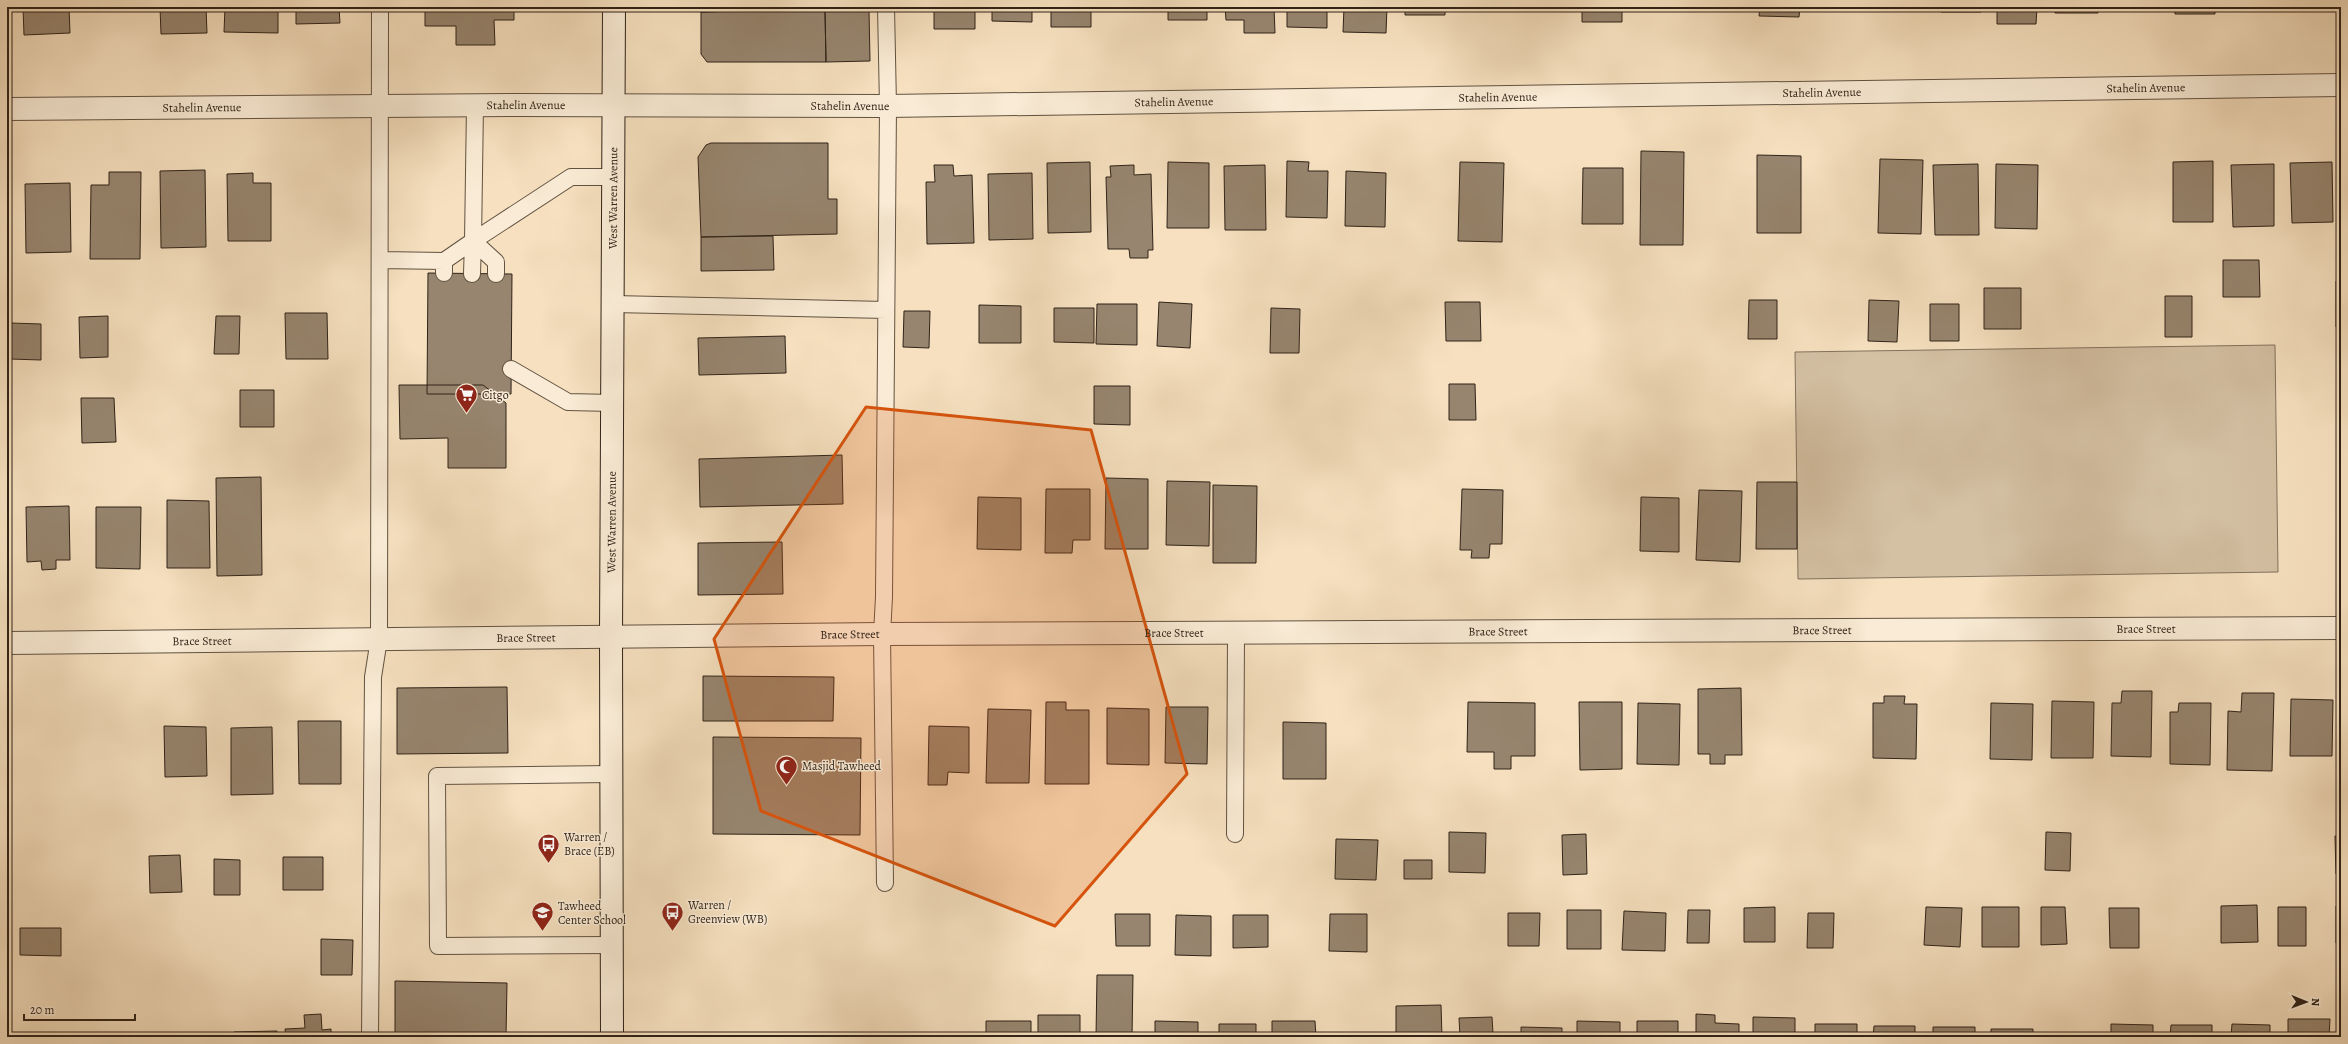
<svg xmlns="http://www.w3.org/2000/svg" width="2348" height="1044" font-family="Alegreya,serif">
<rect width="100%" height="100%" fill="#f6e0bf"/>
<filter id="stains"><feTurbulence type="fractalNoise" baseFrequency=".005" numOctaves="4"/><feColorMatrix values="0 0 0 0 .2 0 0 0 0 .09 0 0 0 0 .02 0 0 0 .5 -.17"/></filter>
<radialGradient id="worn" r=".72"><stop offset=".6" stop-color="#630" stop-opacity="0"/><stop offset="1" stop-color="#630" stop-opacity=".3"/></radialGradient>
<path fill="#d4c0a3" stroke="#82725e" d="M 2275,345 L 2278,572 L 1798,579 L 1795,352 Z"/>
<path fill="#97856f" stroke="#302318" d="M 23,7 L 69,7 L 70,33 L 24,35 Z
M 160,7 L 206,7 L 207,33 L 161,34 Z
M 225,7 L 278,7 L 278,33 L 224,32 Z
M 296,7 L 339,7 L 340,23 L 296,24 Z
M 425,7 L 514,7 L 514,20 L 494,20 L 495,45 L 456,45 L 456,26 L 425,26 Z
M 701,7 L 741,7 L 741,11 L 701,12 Z
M 934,7 L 975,7 L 975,29 L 934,29 Z
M 992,7 L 1032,7 L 1032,22 L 992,21 Z
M 1051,7 L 1091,7 L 1091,27 L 1051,27 Z
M 1109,7 L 1149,7 L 1149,8 L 1109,8 Z
M 1168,7 L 1207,7 L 1207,20 L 1168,20 Z
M 1225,7 L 1274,7 L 1275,33 L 1244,33 L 1244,20 L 1226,20 Z
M 1287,7 L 1327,7 L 1327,28 L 1287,27 Z
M 1344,7 L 1387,7 L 1386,33 L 1343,32 Z
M 1405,7 L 1445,7 L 1445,15 L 1405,15 Z
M 1582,7 L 1622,7 L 1622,22 L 1582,22 Z
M 1760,7 L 1800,7 L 1799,17 L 1759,16 Z
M 1941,7 L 1981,7 L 1981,12 L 1941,12 Z
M 1997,7 L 2037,7 L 2036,24 L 1997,24 Z
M 2055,7 L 2098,7 L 2098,13 L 2055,13 Z
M 2116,7 L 2156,7 L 2156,9 L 2116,9 Z
M 2175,7 L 2215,7 L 2215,14 L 2175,14 Z
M 2295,7 L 2333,7 L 2333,9 L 2295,10 Z
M 869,10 L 870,61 L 826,62 L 825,11 Z
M 741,11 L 825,11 L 826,62 L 707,62 L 701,54 L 701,12 Z
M 711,143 L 828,143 L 828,199 L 837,199 L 837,234 L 701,237 L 698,157 L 706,145 Z
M 1641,151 L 1684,152 L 1683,245 L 1640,245 Z
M 1757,155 L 1801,156 L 1801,233 L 1757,233 Z
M 1880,159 L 1923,160 L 1921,234 L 1878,233 Z
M 1287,161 L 1309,162 L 1308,171 L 1328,171 L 1327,218 L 1286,217 Z
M 2213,161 L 2213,222 L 2173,222 L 2173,162 Z
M 1090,162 L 1091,232 L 1048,233 L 1047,163 Z
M 1168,162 L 1209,163 L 1209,228 L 1167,228 Z
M 1460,162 L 1504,163 L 1502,242 L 1458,241 Z
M 2332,162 L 2333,222 L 2292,223 L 2290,163 Z
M 1978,164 L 1979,235 L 1935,235 L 1933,165 Z
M 1996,164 L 2038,165 L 2037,229 L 1995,228 Z
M 2274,164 L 2274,226 L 2233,227 L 2231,165 Z
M 934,165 L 953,165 L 954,176 L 972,175 L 974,243 L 927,244 L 926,182 L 935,182 Z
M 1134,165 L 1134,175 L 1151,174 L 1153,250 L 1148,250 L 1148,258 L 1130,258 L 1129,249 L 1108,249 L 1106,177 L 1111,177 L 1110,166 Z
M 1265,165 L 1266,230 L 1225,230 L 1224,166 Z
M 1583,168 L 1623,168 L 1623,224 L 1582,224 Z
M 205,170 L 206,247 L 161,248 L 160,171 Z
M 1346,171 L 1386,173 L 1385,227 L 1345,226 Z
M 109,172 L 141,172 L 140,259 L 90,259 L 91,185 L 109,185 Z
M 253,173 L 253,183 L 271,183 L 271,241 L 228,241 L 227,174 Z
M 1032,173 L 1033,239 L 989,240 L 988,174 Z
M 70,183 L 71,252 L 26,253 L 25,184 Z
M 773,236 L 774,270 L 701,271 L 701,237 Z
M 2223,260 L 2259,260 L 2260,297 L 2223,297 Z
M 428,273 L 512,274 L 511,394 L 427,394 Z
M 2336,281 L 2341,282 L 2341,327 L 2336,327 Z
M 1984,288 L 2021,288 L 2021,329 L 1984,329 Z
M 2165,296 L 2192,296 L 2192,337 L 2165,337 Z
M 1749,300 L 1777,300 L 1777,339 L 1748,339 Z
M 1869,300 L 1899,301 L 1897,342 L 1868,341 Z
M 1159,302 L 1192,304 L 1190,348 L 1157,346 Z
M 1445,302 L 1480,302 L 1481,341 L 1446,341 Z
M 1097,304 L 1137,304 L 1137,345 L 1096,344 Z
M 1930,304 L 1959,304 L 1959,341 L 1930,341 Z
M 979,305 L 1021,306 L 1021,343 L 979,343 Z
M 1054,308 L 1094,308 L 1094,343 L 1054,342 Z
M 1271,308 L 1300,309 L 1299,353 L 1270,353 Z
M 904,311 L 930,311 L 929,348 L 903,347 Z
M 285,313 L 327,313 L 328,359 L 286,359 Z
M 108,316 L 108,357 L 80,358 L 79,317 Z
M 216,316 L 240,316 L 239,354 L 214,354 Z
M 11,323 L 41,324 L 41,360 L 10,359 Z
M 785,336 L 786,373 L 699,375 L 698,338 Z
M 1449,384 L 1475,384 L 1476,420 L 1449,420 Z
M 399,385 L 483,385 L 506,403 L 506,468 L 448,468 L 448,438 L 400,439 Z
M 1094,386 L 1130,386 L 1130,425 L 1094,424 Z
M 240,390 L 274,390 L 274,427 L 240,427 Z
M 81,398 L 114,398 L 116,442 L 82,443 Z
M 842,455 L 843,504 L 700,507 L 699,459 Z
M 261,477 L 262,575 L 217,576 L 216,478 Z
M 1106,478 L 1148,479 L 1148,549 L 1105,549 Z
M 1167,481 L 1210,482 L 1209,546 L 1166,545 Z
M 1757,482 L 1797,482 L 1797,549 L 1756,549 Z
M 1213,485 L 1257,486 L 1256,563 L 1213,563 Z
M 1046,489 L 1090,489 L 1090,540 L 1073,540 L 1072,553 L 1045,553 Z
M 1462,489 L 1503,490 L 1502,544 L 1490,544 L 1489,558 L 1471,558 L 1472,550 L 1460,550 Z
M 1699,490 L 1742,491 L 1740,562 L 1696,560 Z
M 978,497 L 1021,498 L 1021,550 L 977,549 Z
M 1641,497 L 1679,498 L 1679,552 L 1640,551 Z
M 167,500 L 209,501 L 210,568 L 167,568 Z
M 69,506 L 70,560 L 56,560 L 56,569 L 42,570 L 41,561 L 27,562 L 26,507 Z
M 96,507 L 141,507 L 140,569 L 96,568 Z
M 782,542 L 783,594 L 698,595 L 698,543 Z
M 703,676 L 834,677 L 833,721 L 703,721 Z
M 507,687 L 508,753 L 397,754 L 397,688 Z
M 1741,688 L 1742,755 L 1725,755 L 1725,764 L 1710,764 L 1710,754 L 1698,754 L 1698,689 Z
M 2122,691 L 2152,691 L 2151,757 L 2111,756 L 2112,703 L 2121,703 Z
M 2242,693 L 2274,693 L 2272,771 L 2227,770 L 2228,711 L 2241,712 Z
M 1884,696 L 1905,696 L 1904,704 L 1917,704 L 1916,759 L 1873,758 L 1873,703 L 1884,703 Z
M 2291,699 L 2333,700 L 2332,756 L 2290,756 Z
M 2052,701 L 2094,702 L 2093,758 L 2051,758 Z
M 1046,702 L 1066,702 L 1066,710 L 1089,710 L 1089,784 L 1045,784 Z
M 1468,702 L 1535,703 L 1535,756 L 1511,756 L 1511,769 L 1494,769 L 1494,752 L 1467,752 Z
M 1579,702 L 1622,702 L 1622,769 L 1580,770 Z
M 1638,703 L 1680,704 L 1679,765 L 1637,764 Z
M 1991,703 L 2033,704 L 2032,760 L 1990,759 Z
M 2179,703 L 2211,703 L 2210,765 L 2170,764 L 2170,712 L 2178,712 Z
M 1166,707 L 1208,707 L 1207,764 L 1165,763 Z
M 1107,708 L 1149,709 L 1149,765 L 1107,764 Z
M 988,709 L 1031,710 L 1029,783 L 986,783 Z
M 298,721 L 341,721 L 341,784 L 299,784 Z
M 1283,722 L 1326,723 L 1326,779 L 1283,779 Z
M 164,726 L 206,727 L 207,776 L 165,777 Z
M 929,726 L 969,727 L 969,773 L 948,772 L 947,785 L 928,785 Z
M 272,727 L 273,794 L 231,795 L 231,728 Z
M 713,737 L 861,738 L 860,835 L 713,834 Z
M 1449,832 L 1486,833 L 1485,873 L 1449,872 Z
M 2046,832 L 2071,833 L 2070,871 L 2045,870 Z
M 1586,834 L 1587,874 L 1563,875 L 1562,835 Z
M 2335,836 L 2341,836 L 2341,874 L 2336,874 Z
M 1336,839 L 1378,840 L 1376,880 L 1335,879 Z
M 180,855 L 182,892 L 150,893 L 149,856 Z
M 283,857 L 323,857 L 323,890 L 283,890 Z
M 214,859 L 240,860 L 240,895 L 214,895 Z
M 1404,860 L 1432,860 L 1432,879 L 1404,879 Z
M 2257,905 L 2258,942 L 2221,943 L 2221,906 Z
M 2336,906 L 2341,906 L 2341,943 L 2336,943 Z
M 1775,907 L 1775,942 L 1744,942 L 1744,908 Z
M 1926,907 L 1962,908 L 1960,947 L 1924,945 Z
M 1982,907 L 2019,907 L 2019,947 L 1982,947 Z
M 2041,907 L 2065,907 L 2067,944 L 2041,945 Z
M 2278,907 L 2306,907 L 2306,946 L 2278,946 Z
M 2109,908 L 2139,908 L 2139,948 L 2110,948 Z
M 1567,910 L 1601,910 L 1601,949 L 1567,949 Z
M 1688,910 L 1710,910 L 1709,943 L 1687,943 Z
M 1624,911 L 1666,913 L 1665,951 L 1622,950 Z
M 1508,913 L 1540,913 L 1539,946 L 1508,946 Z
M 1808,913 L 1834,913 L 1833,948 L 1807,948 Z
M 1115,914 L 1150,914 L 1150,946 L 1116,946 Z
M 1330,914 L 1367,914 L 1367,952 L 1329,951 Z
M 1176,915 L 1211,916 L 1211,956 L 1175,955 Z
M 1233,915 L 1268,915 L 1268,947 L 1233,948 Z
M 20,928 L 61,928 L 61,956 L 20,955 Z
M 321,939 L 353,940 L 352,975 L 321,975 Z
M 1097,975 L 1133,975 L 1132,1037 L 1096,1037 Z
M 395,981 L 507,983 L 506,1037 L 395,1037 Z
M 1441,1005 L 1442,1037 L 1396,1037 L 1396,1006 Z
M 321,1014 L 322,1030 L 331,1029 L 331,1037 L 286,1037 L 285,1029 L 305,1028 L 304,1015 Z
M 1696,1014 L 1715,1015 L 1715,1023 L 1739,1024 L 1739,1037 L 1696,1037 Z
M 1038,1015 L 1080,1015 L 1080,1037 L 1038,1037 Z
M 1492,1017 L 1493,1034 L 1500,1034 L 1500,1037 L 1460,1037 L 1459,1018 Z
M 1753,1017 L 1795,1018 L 1795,1037 L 1753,1037 Z
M 2288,1019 L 2330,1019 L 2329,1037 L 2288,1037 Z
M 986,1021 L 1031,1021 L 1031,1037 L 986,1037 Z
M 1155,1021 L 1198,1022 L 1198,1037 L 1155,1037 Z
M 1272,1021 L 1315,1021 L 1316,1037 L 1272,1037 Z
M 1577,1021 L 1620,1022 L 1620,1037 L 1577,1037 Z
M 1637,1021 L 1678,1021 L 1678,1037 L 1637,1037 Z
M 1219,1024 L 1256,1024 L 1256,1037 L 1219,1037 Z
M 1815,1024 L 1857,1024 L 1857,1037 L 1815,1037 Z
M 2111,1024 L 2153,1025 L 2153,1037 L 2111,1037 Z
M 2232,1024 L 2270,1025 L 2270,1037 L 2231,1037 Z
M 2171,1025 L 2212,1025 L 2212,1037 L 2170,1037 Z
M 1874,1026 L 1915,1026 L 1915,1037 L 1873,1037 Z
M 1521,1027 L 1562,1028 L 1562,1037 L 1521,1037 Z
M 1933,1027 L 1975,1027 L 1975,1037 L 1933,1037 Z
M 1991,1029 L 2033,1029 L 2033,1037 L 1991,1037 Z
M 277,1031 L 277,1037 L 234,1037 L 234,1032 Z
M 2053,1033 L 2095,1034 L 2095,1037 L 2053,1037 Z
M 1342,1034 L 1381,1035 L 1381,1037 L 1342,1037 Z"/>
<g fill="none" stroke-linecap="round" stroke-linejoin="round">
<defs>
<path id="service" d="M 475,105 L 473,241 L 571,177 L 613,177
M 473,241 L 496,262 L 496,274
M 380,260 L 444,261
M 444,273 L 444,261 L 473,241
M 472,274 L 473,241
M 613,304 L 886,310
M 511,369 L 568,402 L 613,403
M 611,774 L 437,776 L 438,946 L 612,945
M 1235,834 L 1236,634
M 885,883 L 882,634 L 884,597 L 888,106 L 886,7
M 370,1037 L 373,677 L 379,639 L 380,7"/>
<g id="minor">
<path id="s1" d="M 7,109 L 515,105 L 888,106 L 2341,85"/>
<path id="s2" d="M 7,643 L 882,634 L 2341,628"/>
</g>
<g id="secondary">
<path id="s3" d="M 612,1037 L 611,637 L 614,7"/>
</g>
</defs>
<use href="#service" stroke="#625242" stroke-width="18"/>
<use href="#minor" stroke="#625242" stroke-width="24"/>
<use href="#secondary" stroke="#302318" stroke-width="24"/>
<use href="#service" stroke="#f9ebd5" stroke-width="16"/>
<use href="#minor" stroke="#f9ebd5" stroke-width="22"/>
<use href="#secondary" stroke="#f9ebd5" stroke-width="22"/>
</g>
<path fill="#d6540d" fill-opacity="0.2" stroke="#d6540d" stroke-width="3" stroke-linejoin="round" d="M 866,407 L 1091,430 L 1187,774 L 1055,926 L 761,811 L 714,639 Z"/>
<defs>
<symbol id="supermarket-pin" viewBox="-11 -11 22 30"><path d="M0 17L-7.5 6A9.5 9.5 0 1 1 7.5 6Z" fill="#8f2418" stroke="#f9ebd5"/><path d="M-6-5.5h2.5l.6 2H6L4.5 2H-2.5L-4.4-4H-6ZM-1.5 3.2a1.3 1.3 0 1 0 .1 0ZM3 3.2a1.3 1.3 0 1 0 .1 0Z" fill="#fff"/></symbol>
<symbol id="mosque-pin" viewBox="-11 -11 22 30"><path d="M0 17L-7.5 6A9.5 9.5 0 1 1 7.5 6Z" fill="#8f2418" stroke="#f9ebd5"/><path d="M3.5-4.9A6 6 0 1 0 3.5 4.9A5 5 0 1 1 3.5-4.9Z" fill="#fff"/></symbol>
<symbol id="bus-pin" viewBox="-11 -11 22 30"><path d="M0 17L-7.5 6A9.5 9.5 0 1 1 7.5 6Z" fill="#8f2418" stroke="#f9ebd5"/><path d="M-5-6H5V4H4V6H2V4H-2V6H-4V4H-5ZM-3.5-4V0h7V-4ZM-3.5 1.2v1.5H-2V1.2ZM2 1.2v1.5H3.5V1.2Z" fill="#fff"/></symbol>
<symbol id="school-pin" viewBox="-11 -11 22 30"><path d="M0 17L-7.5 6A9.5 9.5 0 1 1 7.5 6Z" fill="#8f2418" stroke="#f9ebd5"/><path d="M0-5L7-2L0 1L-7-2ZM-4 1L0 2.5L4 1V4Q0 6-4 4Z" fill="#fff"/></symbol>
</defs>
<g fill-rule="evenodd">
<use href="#supermarket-pin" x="454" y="382" width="25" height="34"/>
<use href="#mosque-pin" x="774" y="754" width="25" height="34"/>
<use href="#bus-pin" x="536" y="832" width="25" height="34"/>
<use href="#bus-pin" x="660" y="900" width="25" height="34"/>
<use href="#school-pin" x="530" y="900" width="25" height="34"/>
</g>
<g text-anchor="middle" stroke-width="3" stroke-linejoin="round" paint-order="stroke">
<g font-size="12" fill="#302318" stroke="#f9ebd5">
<text dy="4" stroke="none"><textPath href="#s1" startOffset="2139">Stahelin Avenue</textPath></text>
<text dy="4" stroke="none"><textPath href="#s1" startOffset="1815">Stahelin Avenue</textPath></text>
<text dy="4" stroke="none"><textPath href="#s1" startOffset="1491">Stahelin Avenue</textPath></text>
<text dy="4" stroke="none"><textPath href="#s1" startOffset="1167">Stahelin Avenue</textPath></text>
<text dy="4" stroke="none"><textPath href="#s1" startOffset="519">Stahelin Avenue</textPath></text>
<text dy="4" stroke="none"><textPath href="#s1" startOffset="843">Stahelin Avenue</textPath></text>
<text dy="4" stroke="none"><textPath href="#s1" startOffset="195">Stahelin Avenue</textPath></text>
<text dy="4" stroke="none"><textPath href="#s3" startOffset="839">West Warren Avenue</textPath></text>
<text dy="4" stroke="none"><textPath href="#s3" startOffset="515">West Warren Avenue</textPath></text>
<text dy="4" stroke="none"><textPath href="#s2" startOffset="2139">Brace Street</textPath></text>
<text dy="4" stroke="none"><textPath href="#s2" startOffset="1815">Brace Street</textPath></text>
<text dy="4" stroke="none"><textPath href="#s2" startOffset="1491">Brace Street</textPath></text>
<text dy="4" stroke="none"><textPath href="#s2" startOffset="843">Brace Street</textPath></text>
<text dy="4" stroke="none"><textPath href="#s2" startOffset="1167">Brace Street</textPath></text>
<text dy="4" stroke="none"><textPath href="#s2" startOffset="519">Brace Street</textPath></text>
<text dy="4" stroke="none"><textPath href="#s2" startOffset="195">Brace Street</textPath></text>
</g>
<g font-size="12" fill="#302318" stroke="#f9ebd5" text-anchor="start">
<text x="482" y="399">Citgo</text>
<text x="802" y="770">Masjid Tawheed</text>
<text x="564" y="841">Warren /<tspan x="564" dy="14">Brace (EB)</tspan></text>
<text x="688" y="909">Warren /<tspan x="688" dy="14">Greenview (WB)</tspan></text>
<text x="558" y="910">Tawheed<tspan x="558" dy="14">Center School</tspan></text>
</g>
</g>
<rect width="2348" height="1044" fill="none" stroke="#f6e0bf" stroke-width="24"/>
<rect x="8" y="8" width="2332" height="1028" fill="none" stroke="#302318" stroke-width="2"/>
<rect x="12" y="12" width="2324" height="1020" fill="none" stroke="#302318"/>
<g transform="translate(2306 1002) rotate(91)" stroke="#f9ebd5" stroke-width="3" paint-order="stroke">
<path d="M0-3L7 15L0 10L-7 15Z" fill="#302318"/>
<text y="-6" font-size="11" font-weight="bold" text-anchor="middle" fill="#302318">N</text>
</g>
<path d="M24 1014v6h111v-6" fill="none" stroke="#302318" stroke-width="2"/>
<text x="30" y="1014" font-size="12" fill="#302318" stroke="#f9ebd5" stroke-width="3" paint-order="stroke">20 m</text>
<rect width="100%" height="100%" filter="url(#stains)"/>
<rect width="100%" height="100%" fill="url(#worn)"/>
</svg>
